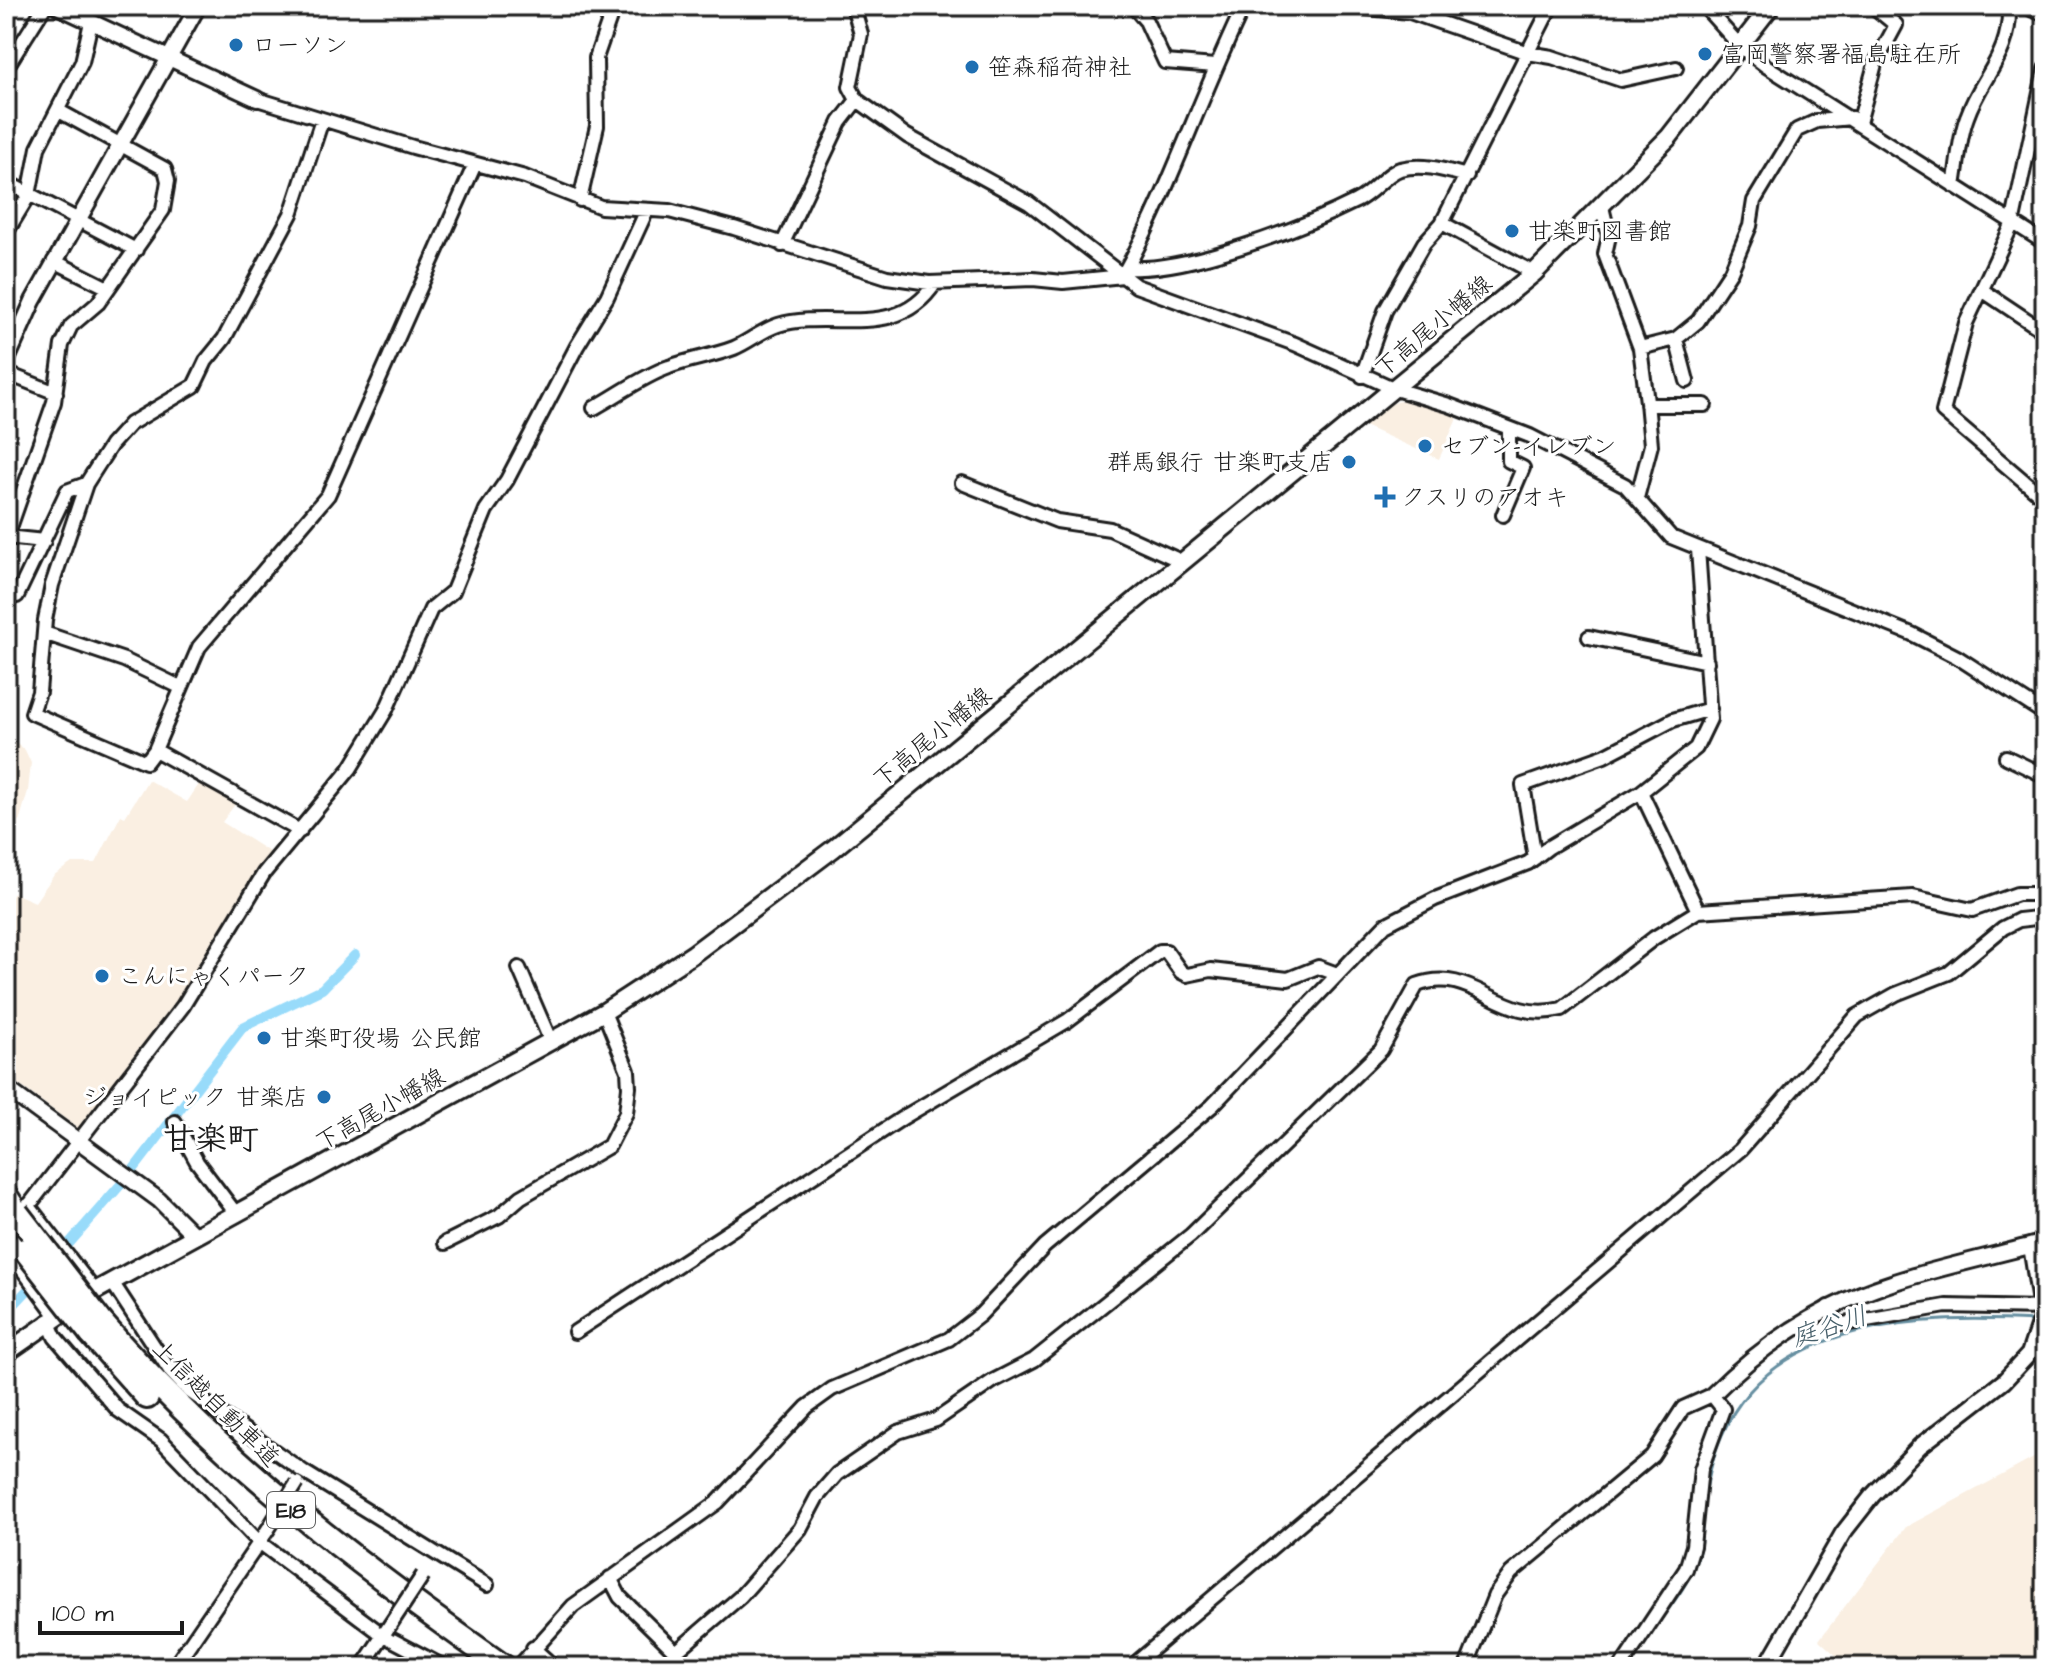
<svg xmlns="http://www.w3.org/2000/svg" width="2051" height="1673" font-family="'Architects Daughter','Klee One',sans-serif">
<rect width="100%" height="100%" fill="#fff"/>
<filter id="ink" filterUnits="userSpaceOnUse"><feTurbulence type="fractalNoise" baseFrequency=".0125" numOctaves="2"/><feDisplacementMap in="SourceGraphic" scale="16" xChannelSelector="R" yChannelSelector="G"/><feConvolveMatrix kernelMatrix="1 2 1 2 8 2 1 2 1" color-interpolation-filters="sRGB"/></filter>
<g filter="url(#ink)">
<path fill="#faefe2" d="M 1408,398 L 1459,414 L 1439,459 L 1362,425 L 1389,405 Z
M 6,734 L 25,750 L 31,763 L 28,791 L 6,867 Z
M 148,780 L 187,802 L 202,780 L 239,799 L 222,822 L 274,855 L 184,1000 L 84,1128 L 79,1129 L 6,1075 L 6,906 L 14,893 L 35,902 L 54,875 L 72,863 L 96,863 L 121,815 L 125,817 Z
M 2045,1452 L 2045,1667 L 1831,1667 L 1839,1658 L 1819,1640 L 1906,1527 Z"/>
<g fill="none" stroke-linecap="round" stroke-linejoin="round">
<path stroke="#668fa1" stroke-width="3" d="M 1631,1667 C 1648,1628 1683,1600 1697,1559 C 1702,1545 1702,1526 1703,1511 C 1706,1486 1712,1458 1722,1435 C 1773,1317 1926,1315 2036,1321"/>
<path stroke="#98dbfa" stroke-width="10" d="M 59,1255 L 130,1174 L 243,1027 L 322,989 L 355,955
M 6,1313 L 38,1279"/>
<defs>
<path id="minor" d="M 853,6 L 861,34 L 850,87 L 857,100 L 907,136 L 1029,203 L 1136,286 L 1295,344 L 1395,389 L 1449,405 L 1530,436 L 1625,485 L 1671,537 L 1912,634 L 1957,657 L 2045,714
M 1133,6 L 1146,21 L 1165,62 L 1215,66
M 1345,6 L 1410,12 L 1528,53 L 1552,57 L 1621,80 L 1676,68
M 1704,6 L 1740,46 L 1766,66 L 2045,243
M 6,68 L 45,6
M 2045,69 L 2012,225 L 1966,323 L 1943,412 L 2045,499
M 257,99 L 413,147 L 525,177 L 601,207 L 669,211 L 734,228 L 887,277 L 929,283 L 1033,279 L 1063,282 L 1123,276
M 322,120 L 291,214 L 224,339 L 206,361 L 194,386 L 130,424 L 111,445 L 86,484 L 52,585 L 45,620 L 39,692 L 32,713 L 146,762 L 155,750 L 199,647 L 328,495 L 475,164
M 1859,123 L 1875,64 L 1896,25 L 1873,6
M 6,182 L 136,250
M 1954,186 C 1958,164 1959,138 1967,117 C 1982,74 2011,57 2009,6
M 580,200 L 597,126 L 596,58 L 614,6
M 1602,207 L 1609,236 L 1605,254 L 1640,348 L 1647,402 L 1651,445 L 1637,498
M 1442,223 L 1534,273
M 6,233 L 29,195 L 38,148 L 82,62 L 91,22
M 782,245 L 840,122 L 857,100
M 54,261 L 106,287
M 1128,268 C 1187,272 1302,228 1356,201 C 1372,194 1385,174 1400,169 C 1423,163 1445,170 1467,176
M 1124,273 C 1171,188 1201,94 1244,6
M 1982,290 L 2045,332
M 1676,339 L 1687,381
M 1640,348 L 1676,339 L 1698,321 L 1731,271 L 1750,226 L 1754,201 L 1797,130 L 1817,121 L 1852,118
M 6,373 L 56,393
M 1362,376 L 1385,311 L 1424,243 L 1442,223 L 1551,6
M 1647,405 L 1705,405
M 594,408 C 618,395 643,376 669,367 C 690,359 713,356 734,348 C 749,342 762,330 778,325 C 833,309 897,342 935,283
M 962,483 L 1057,521 L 1110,529 L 1183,562
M 1503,515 L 1523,468 L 1509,461 L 1509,429
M 6,537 L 44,541
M 6,539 L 54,402 L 62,345 L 71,326 L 98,303 L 163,210 L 168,181 L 165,169 L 59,111
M 6,592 L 17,596 L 67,491 L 86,484
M 44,633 L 124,660 L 180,687
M 1589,637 L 1707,662
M 155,750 L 300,831
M 2006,757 L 2045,776
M 1641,792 L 1698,911
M 1535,858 L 1523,785 L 1604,756 L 1673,720 L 1710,709
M 519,968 L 551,1042
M 175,1122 L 197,1162 L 237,1215
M 28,1205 L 95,1291
M 6,1235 L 183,1006 L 264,873 L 350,769 L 386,710 L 431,609 L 453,591 L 486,510 L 507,480 L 577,346 L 607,297 L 647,210
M 445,1243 L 499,1216 L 521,1197 L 609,1146 L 626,1113 L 629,1087 L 628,1071 L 604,1012
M 6,1256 L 22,1269 L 56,1315
M 112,1282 L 171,1372 L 189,1391 L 304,1472 L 487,1585
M 1828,1307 L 1838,1325 L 1946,1306 L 2045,1308
M 48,1321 L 55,1337 L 118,1410 L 161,1440 L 259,1542 L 383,1635 L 444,1667
M 575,1332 L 904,1117 L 1067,1021 L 1160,951 L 1166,951 L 1181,972 L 1187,975 L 1211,970 L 1288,979 L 1318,967 L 1337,974
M 610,1578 L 620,1597 L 676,1652 L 740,1597 L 800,1529 L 817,1497 L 837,1474 L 898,1432 L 936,1420 L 993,1381 L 1034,1360 L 1191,1235 L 1381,1050 L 1417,985 C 1475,964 1498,1025 1562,1009 L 1654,938 L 1698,911 L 1913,897 L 1972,910 L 2017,894 L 2045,894
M 533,1648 L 554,1667
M 522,1663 L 573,1606 L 718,1502 L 807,1407 L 832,1389 L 949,1339 L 980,1315 L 1045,1246 L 1212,1106 L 1385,925 L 1435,899 L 1528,863 L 1549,847 L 1641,792 L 1696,748 L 1710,719 L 1698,549
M 174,1667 L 263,1537
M 362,1667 L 386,1631
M 1131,1667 L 1741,1149 L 1857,1016 L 1896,994 L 1949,973 L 2003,928 L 2019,920 L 2045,917
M 1466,1667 L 1495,1595 L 1511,1573 L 1652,1456 L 1683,1408 L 1712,1395 L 1723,1409 L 1701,1469 L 1693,1546 L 1686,1569 L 1621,1667"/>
<path id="tertiary" d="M 57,6 L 257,99
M 6,362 L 33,301 L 198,6
M 6,1088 L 159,1200 L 195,1236
M 1712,1395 C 1820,1287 1905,1279 2045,1242
M 1766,1667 L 1843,1533 L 1872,1496 L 1920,1446 L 2004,1381 L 2029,1354 L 2042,1315 L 2031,1246"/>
<path id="secondary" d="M 6,1353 L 95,1291 L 604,1012 L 693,954 L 833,849 L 1534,273 L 1669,137 L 1771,6"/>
<path id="trunk" d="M 2034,6 L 2045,10"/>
<path id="motorway" d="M 6,1196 L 17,1213
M 102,1323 C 221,1461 356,1563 504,1667
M 91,1334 L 147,1397"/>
</defs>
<use href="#minor" stroke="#1c1c1c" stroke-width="18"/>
<use href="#tertiary" stroke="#1c1c1c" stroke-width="20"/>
<use href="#secondary" stroke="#1c1c1c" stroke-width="22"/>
<use href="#trunk" stroke="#1c1c1c" stroke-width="26"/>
<use href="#motorway" stroke="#1c1c1c" stroke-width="28"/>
<use href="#minor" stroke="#fff" stroke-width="12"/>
<use href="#tertiary" stroke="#fff" stroke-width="14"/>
<use href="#secondary" stroke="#fff" stroke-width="16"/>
<use href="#trunk" stroke="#fff" stroke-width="20"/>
<use href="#motorway" stroke="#fff" stroke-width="22"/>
<defs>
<path id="minor-bridge" d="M 265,1534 L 297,1483
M 386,1631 L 423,1575"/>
<path id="motorway-bridge" d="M 17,1213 L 102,1323
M 25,1250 L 91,1334"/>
</defs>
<use href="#minor-bridge" stroke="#1c1c1c" stroke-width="18" stroke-linecap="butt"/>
<use href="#motorway-bridge" stroke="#1c1c1c" stroke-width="28" stroke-linecap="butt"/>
<use href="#minor-bridge" stroke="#fff" stroke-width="12"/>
<use href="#motorway-bridge" stroke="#fff" stroke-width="22"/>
</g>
</g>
<g fill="#1f6fb2" stroke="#fff" stroke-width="3">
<circle cx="236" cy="45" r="8"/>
<circle cx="1705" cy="54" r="8"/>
<circle cx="972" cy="67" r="8"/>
<circle cx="1512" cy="231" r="8"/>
<circle cx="1425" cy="446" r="8"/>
<circle cx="1349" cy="462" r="8"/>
<path d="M1381 485h8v8h8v8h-8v8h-8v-8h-8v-8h8z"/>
<circle cx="102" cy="976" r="8"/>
<circle cx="264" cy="1038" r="8"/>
<circle cx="324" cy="1097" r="8"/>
</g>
<g text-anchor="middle" stroke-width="6" stroke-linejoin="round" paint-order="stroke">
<rect fill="#fff" stroke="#606060" stroke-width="2" x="267" y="1492" width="48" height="36" rx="6"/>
<g font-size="22" font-weight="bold" fill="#1c1c1c">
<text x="291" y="1518">E18</text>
</g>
<g font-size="24" fill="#1c1c1c" stroke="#fff" text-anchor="start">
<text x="252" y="53">ローソン</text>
<text x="1721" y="62">富岡警察署福島駐在所</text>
<text x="988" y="75">笹森稲荷神社</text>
<text x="1528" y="239">甘楽町図書館</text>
<text x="1441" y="454">セブン-イレブン</text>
<text x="1333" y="470" text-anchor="end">群馬銀行 甘楽町支店</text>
<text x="1401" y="505">クスリのアオキ</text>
<text x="118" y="984">こんにゃくパーク</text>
<text x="280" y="1046">甘楽町役場 公民館</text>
<text x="308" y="1105" text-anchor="end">ジョイピック 甘楽店</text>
</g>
<g font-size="24" fill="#1c1c1c" stroke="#fff">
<text transform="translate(1433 326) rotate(-40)" y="8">下高尾小幡線</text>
<text transform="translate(932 737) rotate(-39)" y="8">下高尾小幡線</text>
<text transform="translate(380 1109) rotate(-29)" y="8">下高尾小幡線</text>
<text transform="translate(216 1403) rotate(45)" y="8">上信越自動車道</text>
</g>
<g font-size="26" font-style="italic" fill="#475f6a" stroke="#fff">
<text transform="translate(1829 1326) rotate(-18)" y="9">庭谷川</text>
</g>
<g font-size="32" font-weight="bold" fill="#1c1c1c" stroke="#fff">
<text x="211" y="1149">甘楽町</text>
</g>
</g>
<rect width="2051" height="1673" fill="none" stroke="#fff" stroke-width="32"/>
<rect x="16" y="16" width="2019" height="1641" fill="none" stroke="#1c1c1c" stroke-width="3" filter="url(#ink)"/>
<path d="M40 1621v12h142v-12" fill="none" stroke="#1c1c1c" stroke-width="4"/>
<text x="52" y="1621" font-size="24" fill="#1c1c1c" stroke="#ffffff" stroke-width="6" paint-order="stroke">100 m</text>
</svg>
